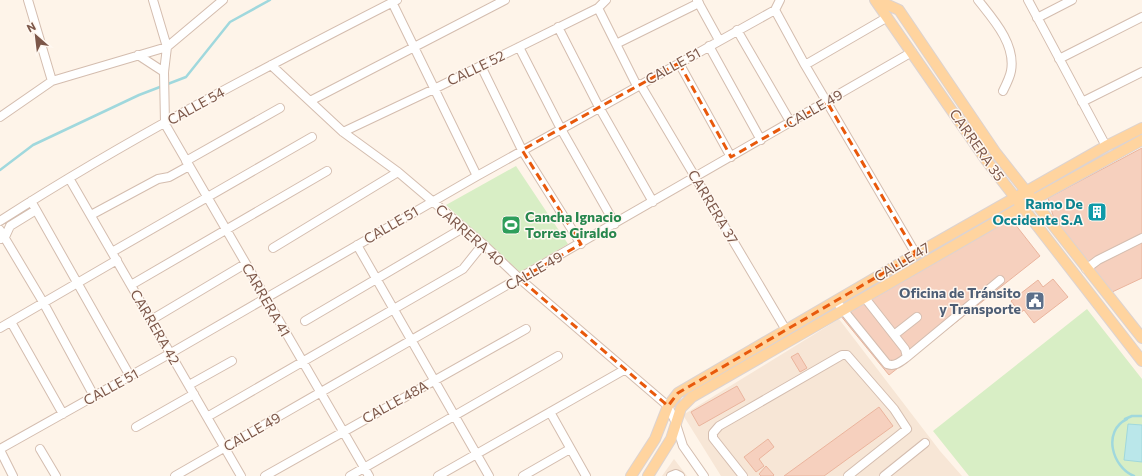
<svg xmlns="http://www.w3.org/2000/svg" width="1142" height="476" font-family="Commissioner,sans-serif">
<rect width="100%" height="100%" fill="#fef4e9"/>
<path fill="#f7e6d6" d="M 839,319 L 940,451 L 962,476 L 721,476 L 683,415 Z
M 674,459 L 687,476 L 662,476 Z"/>
<path fill="#d8eec5" d="M 516,166 L 568,244 L 520,272 L 446,205 Z
M 1087,309 L 1142,379 L 1142,476 L 969,476 L 933,431 Z"/>
<path fill="#bae7ea" stroke="#a0d8dd" d="M 1128,424 L 1142,425 L 1142,462 L 1124,460 Z"/>
<g fill="none" stroke-linecap="round" stroke-linejoin="round">
<path stroke="#a0d8dd" stroke-width="2.5" d="M 0,170 L 33,145 L 139,95 L 186,77 L 230,22 L 270,0
M 1125,419 L 1132,416 L 1142,416
M 1127,419 C 1102,431 1112,467 1134,476"/>
</g>
<path fill="#f6d0be" stroke="#eab49d" d="M 1142,148 L 1142,278 L 1110,293 L 1056,226 L 1048,198 Z
M 1011,219 L 1040,256 L 889,375 L 840,315 Z
M 1053,279 L 1068,297 L 1034,323 L 1024,310 L 1020,313 L 1011,301 L 1038,280 L 1043,287 Z
M 798,353 L 807,368 L 800,372 L 791,357 Z
M 737,386 L 745,400 L 699,426 L 691,412 Z
M 879,407 L 893,426 L 824,476 L 784,476 Z
M 768,439 L 774,447 L 759,459 L 764,466 L 756,472 L 744,457 Z
M 766,466 L 774,475 L 773,476 L 761,476 L 759,474 Z"/>
<g fill="none" stroke-linecap="round" stroke-linejoin="round">
<defs>
<path id="minor" d="M 28,0 L 52,81
M 153,0 L 167,47 L 164,72 L 165,124 L 369,476
M 697,0 L 719,40
M 978,0 C 993,19 1016,44 1011,71 C 1010,77 1006,85 1003,91
M 1028,0 L 1106,146
M 392,2 L 477,176
M 598,8 L 637,86
M 775,10 L 805,65 L 916,254
M 1037,18 L 1072,0
M 558,27 L 599,107 L 653,202
M 737,30 L 791,123
M 616,44 L 699,3
M 709,46 L 761,140
M 519,47 L 561,129 L 615,224
M 138,55 L 164,72
M 1059,59 L 1142,17
M 679,63 L 731,157
M 271,65 L 343,132 L 398,172 L 483,244 L 520,279 L 668,406 L 675,421 L 683,446 L 704,476
M 805,65 L 886,18
M 481,66 L 522,150 L 581,244
M 640,84 L 786,330
M 310,101 L 505,0
M 1082,102 L 1142,72
M 0,117 L 52,81 L 167,47 L 223,0
M 343,132 L 434,89 L 598,8 L 606,0
M 186,161 L 280,108
M 69,178 L 241,476
M 31,201 L 130,376
M 91,215 L 158,179 L 169,177 L 189,166
M 0,221 C 127,139 262,69 397,0
M 0,230 L 43,302 L 94,396
M 1,239 L 5,237 L 10,226 L 36,210
M 357,245 L 489,476
M 273,248 L 398,172
M 112,252 L 312,137
M 1086,269 L 1098,260 L 1142,238
M 131,285 L 327,171
M 836,301 L 887,364 C 895,367 900,362 907,357 L 905,349 L 865,298
M 151,320 L 245,264
M 305,321 L 463,228
M 11,322 L 63,414
M 0,328 L 117,260
M 894,335 L 917,317
M 907,357 L 1000,280
M 189,385 L 232,361
M 550,412 L 586,476
M 207,417 L 463,269 L 483,244
M 136,427 L 194,394
M 0,449 L 171,353 L 477,176 L 775,10 L 780,0
M 40,449 L 56,476
M 0,450 L 13,476
M 175,476 L 912,52
M 265,476 L 526,329
M 350,476 L 558,356
M 438,476 L 624,370
M 523,476 L 570,449
M 671,476 L 676,474 L 680,476
M 743,476 L 713,438 L 713,433 L 719,426 L 842,355 L 847,355 L 894,409 L 907,429 L 848,476
M 884,476 L 925,443"/>
<path id="major" d="M 875,0 L 986,160 L 1142,361
M 877,0 L 899,10 L 996,153 L 1142,338
M 631,476 L 655,439 L 668,406 L 678,393 L 916,254 L 1106,146 L 1142,128
M 648,476 L 671,439 L 681,408 L 692,397 L 1039,197 L 1142,140"/>
</defs>
<use href="#minor" stroke="#d4bdaf" stroke-width="10"/>
<use href="#major" stroke="#ddd3d0" stroke-width="12"/>
<use href="#minor" stroke="#fff" stroke-width="8"/>
<use href="#major" stroke="#ffd49f" stroke-width="10"/>
</g>
<path fill="none" stroke="#e8590c" stroke-width="3" stroke-dasharray="8 5" stroke-linejoin="round" d="M 679,63 L 731,157 L 827,102 L 916,254 L 678,393 L 668,406 L 520,279 L 581,244 L 522,150 Z"/>
<defs>
<symbol id="building-square" viewBox="-11 -11 22 22"><rect x="-9" y="-9" width="18" height="18" rx="4" fill="#0f9aa8" stroke="#fff8f1"/><path d="M-4-6H4V6H1V3H-1V6H-4ZM-2.5-4.3h1.7v1.8h-1.7ZM.8-4.3h1.7v1.8H.8ZM-2.5-1h1.7V.8h-1.7ZM.8-1h1.7V.8H.8Z" fill="#fff"/></symbol>
<symbol id="stadium-square" viewBox="-11 -11 22 22"><rect x="-9" y="-9" width="18" height="18" rx="4" fill="#2e9e5b" stroke="#fff8f1"/><path d="M0-5a6.5 5 0 1 0 0 10a6.5 5 0 1 0 0-10ZM-3.5-1.8h7v3.6h-7Z" fill="#fff"/></symbol>
<symbol id="civic-square" viewBox="-11 -11 22 22"><rect x="-9" y="-9" width="18" height="18" rx="4" fill="#5c6f8a" stroke="#fff8f1"/><path d="M-.6-6.5H3V-4.5H.6V-3L4-1V1h2V6H-6V1h2V-1L-.6-3ZM-1.2 2.5V6h2.4V2.5Z" fill="#fff"/></symbol>
</defs>
<g fill-rule="evenodd">
<use href="#building-square" x="1086" y="201" width="22" height="22"/>
<use href="#stadium-square" x="500" y="214" width="22" height="22"/>
<use href="#civic-square" x="1024" y="290" width="22" height="22"/>
</g>
<g text-anchor="middle" stroke-width="3" stroke-linejoin="round" paint-order="stroke">
<g font-size="14" fill="#7c5749" stroke="#fff8f1">
<text transform="translate(673 66) rotate(-29)" y="5">CALLE 51</text>
<text transform="translate(476 68) rotate(-26)" y="5">CALLE 52</text>
<text transform="translate(196 106) rotate(-29)" y="5">CALLE 54</text>
<text transform="translate(814 109) rotate(-30)" y="5">CALLE 49</text>
<text transform="translate(977 145) rotate(55)" y="5">CARRERA 35</text>
<text transform="translate(713 207) rotate(59)" y="5">CARRERA 37</text>
<text transform="translate(391 225) rotate(-30)" y="5">CALLE 51</text>
<text transform="translate(470 235) rotate(41)" y="5">CARRERA 40</text>
<text transform="translate(902 262) rotate(-31)" y="5">CALLE 47</text>
<text transform="translate(534 271) rotate(-30)" y="5">CALLE 49</text>
<text transform="translate(266 300) rotate(60)" y="5">CARRERA 41</text>
<text transform="translate(155 327) rotate(60)" y="5">CARRERA 42</text>
<text transform="translate(111 387) rotate(-29)" y="5">CALLE 51</text>
<text transform="translate(395 402) rotate(-29)" y="5">CALLE 48A</text>
<text transform="translate(252 432) rotate(-30)" y="5">CALLE 49</text>
</g>
<g font-size="14" font-weight="bold" fill="#0d838f" stroke="#fff8f1" text-anchor="end">
<text x="1083" y="209">Ramo De<tspan x="1083" dy="16">Occidente S.A</tspan></text>
</g>
<g font-size="14" font-weight="bold" fill="#27864d" stroke="#fff8f1" text-anchor="start">
<text x="525" y="222">Cancha Ignacio<tspan x="525" dy="16">Torres Giraldo</tspan></text>
</g>
<g font-size="14" font-weight="bold" fill="#4e5e75" stroke="#fff8f1" text-anchor="end">
<text x="1021" y="298">Oficina de Tránsito<tspan x="1021" dy="16">y Transporte</tspan></text>
</g>
</g>
<g transform="translate(36 36) rotate(332)" stroke="#fff8f1" stroke-width="3" paint-order="stroke">
<path d="M0-3L7 15L0 10L-7 15Z" fill="#7c5749"/>
<text y="-6" font-size="11" font-weight="bold" text-anchor="middle" fill="#7c5749">N</text>
</g>
</svg>
